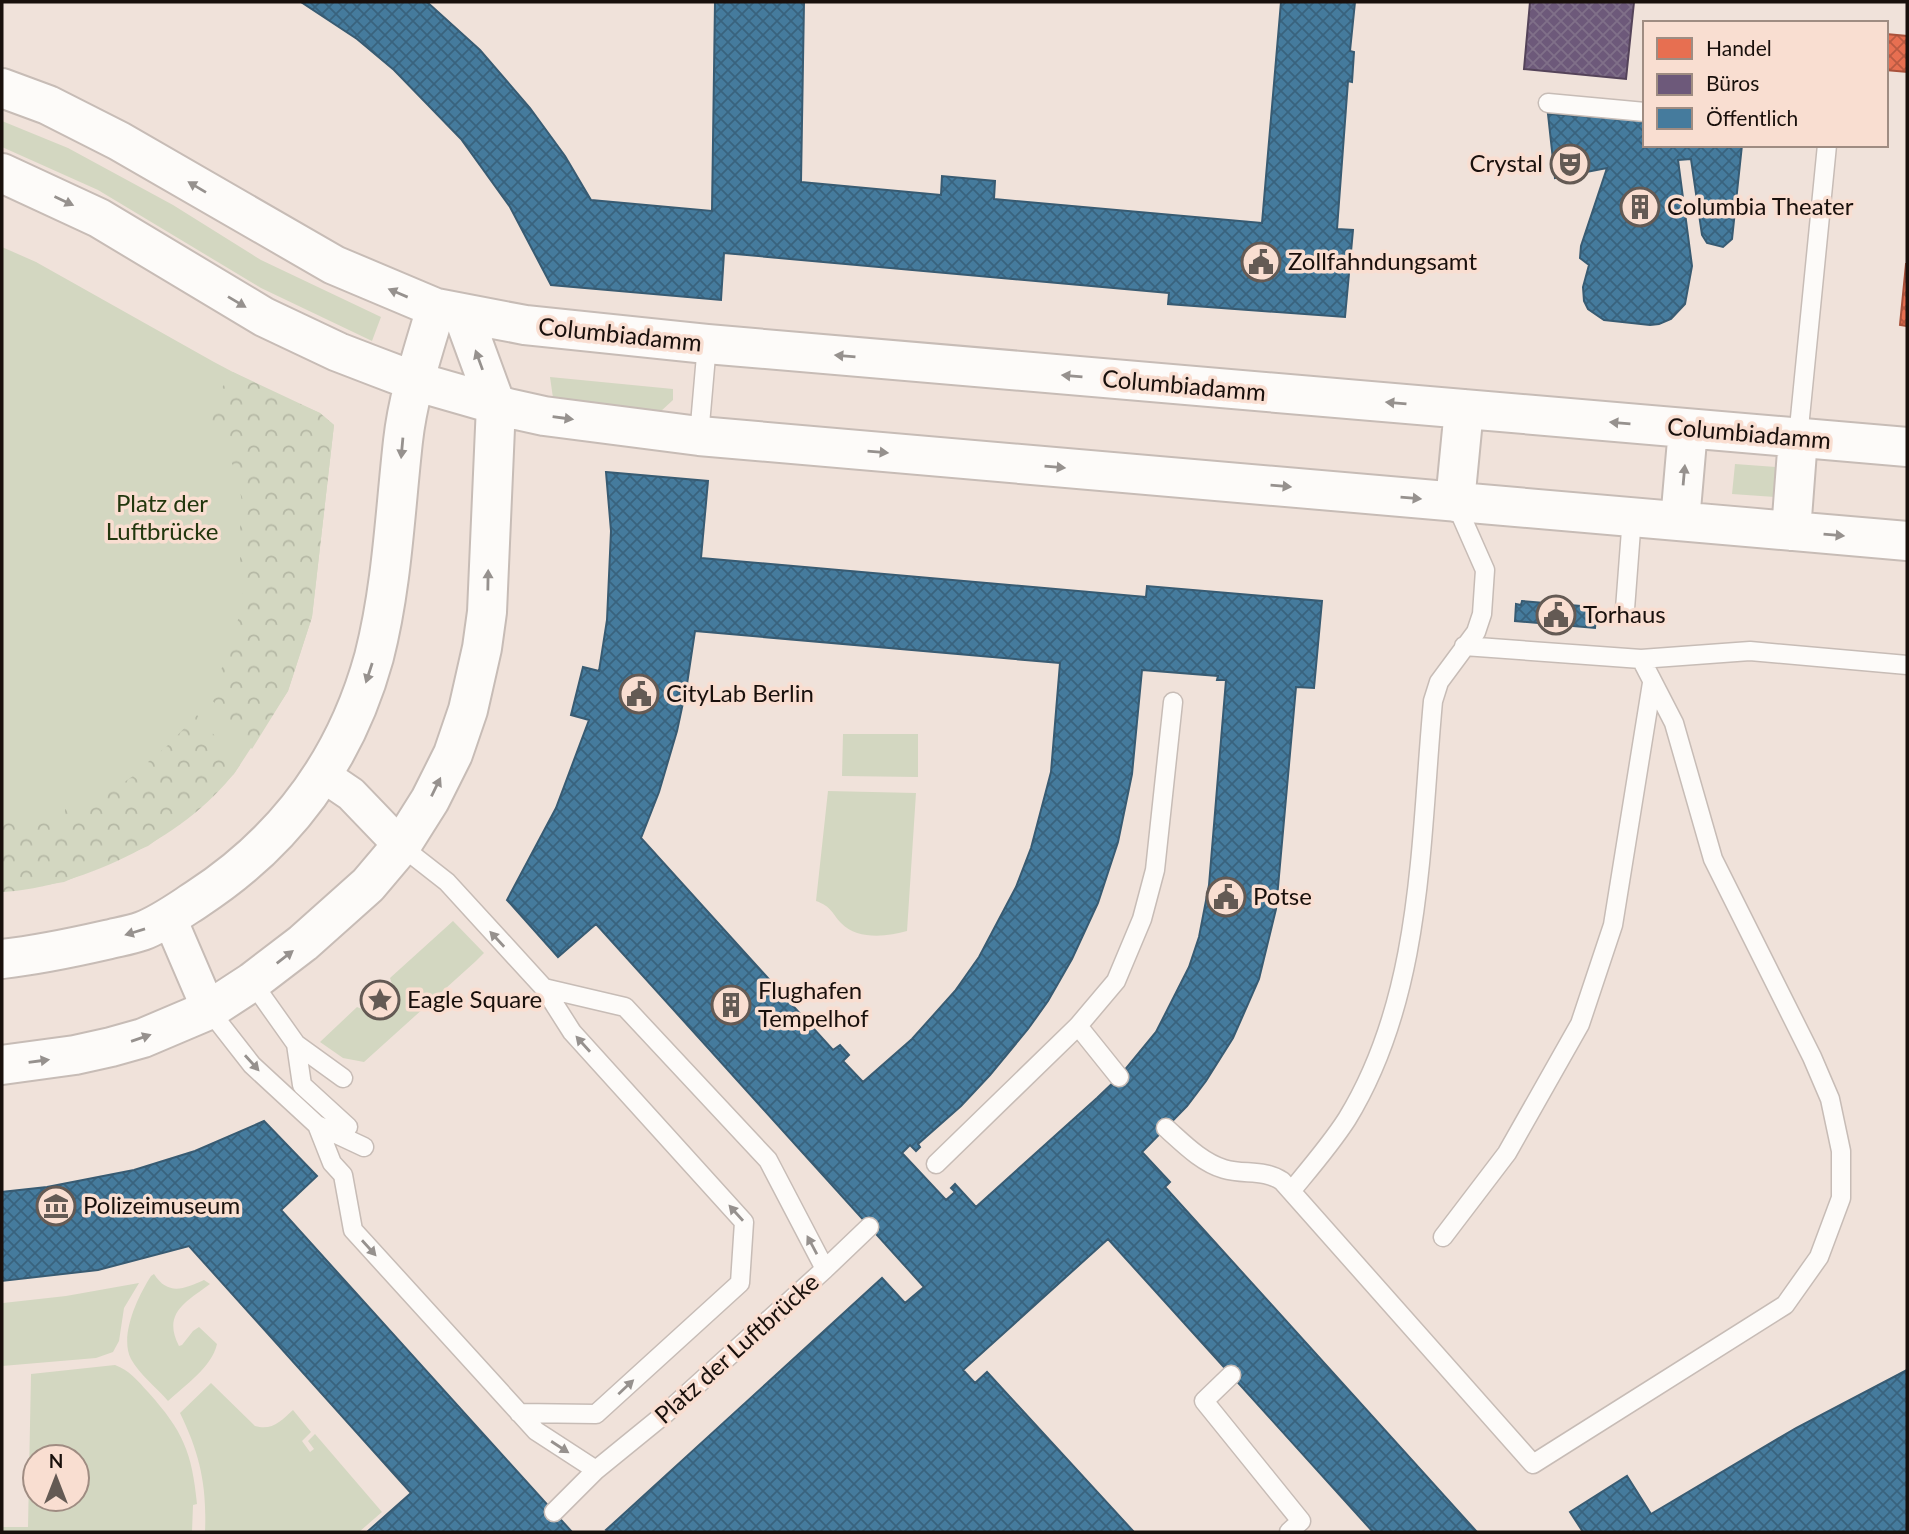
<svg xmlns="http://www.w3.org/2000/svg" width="1909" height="1534" font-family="Lato,sans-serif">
<defs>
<pattern id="forest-crowns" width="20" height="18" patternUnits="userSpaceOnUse" patternTransform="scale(1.75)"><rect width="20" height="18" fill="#d3d7c1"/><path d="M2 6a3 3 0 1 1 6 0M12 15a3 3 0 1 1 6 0" fill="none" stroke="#b5b8a5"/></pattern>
<pattern id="shops-cross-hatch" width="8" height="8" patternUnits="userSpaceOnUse" patternTransform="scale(1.75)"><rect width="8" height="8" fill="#e76f51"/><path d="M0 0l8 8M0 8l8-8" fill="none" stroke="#ba5a42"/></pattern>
<pattern id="offices-cross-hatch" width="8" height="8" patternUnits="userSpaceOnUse" patternTransform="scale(1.75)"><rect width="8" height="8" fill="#6d597a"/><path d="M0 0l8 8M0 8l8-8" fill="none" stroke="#807089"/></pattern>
<pattern id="public-cross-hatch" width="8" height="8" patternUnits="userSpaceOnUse" patternTransform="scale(1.75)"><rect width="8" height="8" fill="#457b9d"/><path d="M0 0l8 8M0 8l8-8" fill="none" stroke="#39637e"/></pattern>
</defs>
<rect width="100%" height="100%" fill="#f0e2da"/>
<path fill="#d3d7c1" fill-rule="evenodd" d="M 2,121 L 68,148 L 173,205 L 261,260 L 381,317 L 372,341 L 261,288 L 98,190 L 2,147 Z
M 2,247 L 36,262 L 214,362 L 269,391 L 320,413 L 334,425 L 312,617 L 288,691 L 234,774 L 195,812 L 148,846 L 64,882 L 2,892 Z
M 550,377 L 673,389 L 673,400 L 660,412 L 553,398 Z
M 1735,464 L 1776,467 L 1775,497 L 1732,494 Z
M 843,734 L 918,734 L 918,777 L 842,776 Z
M 828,791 L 916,793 L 907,931 C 887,937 857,940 841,923 C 831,912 832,907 816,901 Z
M 453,921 L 484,953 L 476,961 L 364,1062 L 343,1058 L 320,1042 L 357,1007 L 379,1016 L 397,999 L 390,978 Z
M 154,1274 C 168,1296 184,1289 204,1280 L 210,1284 C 186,1302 162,1313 179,1346 L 182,1345 L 193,1331 L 199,1327 L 217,1344 C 212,1367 184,1386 168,1401 C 157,1388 139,1374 131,1359 C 119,1336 138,1296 151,1276 Z
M 139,1283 L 124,1308 L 119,1341 L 113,1352 L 96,1358 L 2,1366 L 3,1303 L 66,1296 Z
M 115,1365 C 129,1370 138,1381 148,1392 C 183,1431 192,1452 197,1504 L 193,1505 L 192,1532 L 2,1532 L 2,1527 L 28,1527 L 31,1374 ZM 35,1457 L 77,1457 L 77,1499 L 35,1499 Z
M 211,1383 L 255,1426 C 272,1431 281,1421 293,1410 L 311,1432 L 302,1441 L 310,1452 L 314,1449 L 308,1441 L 315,1434 L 382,1512 L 359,1532 L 205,1532 C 207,1486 200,1454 180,1413 Z"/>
<path fill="url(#forest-crowns)" d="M 233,372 L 320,413 L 334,425 L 312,617 L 288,691 L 252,749 L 208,695 C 230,656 238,629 244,585 L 240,584 L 240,518 L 244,516 C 239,474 230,448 202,416 Z
M 197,715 L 240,765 C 193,834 83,888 2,892 L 2,822 L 45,815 L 47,822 L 65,817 L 65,809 L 116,788 L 133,776 L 138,780 L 151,769 L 148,762 L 167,746 Z"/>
<path fill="url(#shops-cross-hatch)" stroke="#a9523c" stroke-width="2" d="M 1886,34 L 1907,36 L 1907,72 L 1886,70 Z
M 1906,264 L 1907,264 L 1907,326 L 1900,325 Z"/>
<path fill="url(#offices-cross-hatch)" stroke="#544359" stroke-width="2" d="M 1530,2 L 1634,2 L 1626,79 L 1524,69 Z"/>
<path fill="url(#public-cross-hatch)" stroke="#385b72" stroke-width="2" fill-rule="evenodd" d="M 301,2 L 427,2 L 480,50 L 530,108 L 565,156 L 591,200 L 712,211 L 715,2 L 804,2 L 801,182 L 941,195 L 942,176 L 995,181 L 994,199 L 1262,223 L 1281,2 L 1355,2 L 1350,51 L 1354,52 L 1352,82 L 1348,81 L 1337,229 L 1353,230 L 1345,317 L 1168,304 L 1169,293 L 724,253 L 721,300 L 551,285 L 510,207 L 461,139 L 394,70 L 357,39 Z
M 1548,114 L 1645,120 L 1645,145 L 1742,145 L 1732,239 L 1723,247 L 1707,243 L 1702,235 L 1691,159 L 1678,160 L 1692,266 L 1685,304 L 1671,319 L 1659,324 L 1650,325 L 1604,320 L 1588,309 L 1584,301 L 1583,287 L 1589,265 L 1580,258 L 1581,246 L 1607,168 L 1555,178 Z
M 606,472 L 708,481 L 701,558 L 1146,597 L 1147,586 L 1322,601 L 1314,688 L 1296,687 L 1276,909 L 1259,979 L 1233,1038 L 1206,1081 L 1187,1106 L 1142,1152 L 1170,1182 L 1165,1187 L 1477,1532 L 1373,1532 L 1108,1239 L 963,1370 L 975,1383 L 987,1372 L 1134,1532 L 609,1532 L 606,1530 L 882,1278 L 905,1303 L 924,1287 L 596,924 L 558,957 L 507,900 L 556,808 L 589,720 L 571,715 L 583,667 L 599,671 L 607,620 L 611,531 ZM 695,631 L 1060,663 L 1051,772 L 1031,848 L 1016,887 L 979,957 L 955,991 L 912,1039 L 863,1082 L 843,1061 L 849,1055 L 840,1045 L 833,1050 L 641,838 L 659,792 L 677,731 L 687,684 ZM 1142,670 L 1218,676 L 1217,680 L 1226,680 L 1209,885 L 1199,937 L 1189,967 L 1156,1032 L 1119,1077 L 1097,1098 L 976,1207 L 955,1184 L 951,1188 L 955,1192 L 946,1200 L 902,1153 L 910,1145 L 916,1151 L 920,1147 L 918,1144 L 961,1106 L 990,1075 L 1028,1029 L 1048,1001 L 1072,959 L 1098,903 L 1118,842 L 1132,774 Z
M 1522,601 L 1592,607 L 1591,610 L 1597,611 L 1595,628 L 1515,621 L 1516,604 L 1521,605 Z
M 264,1121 L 317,1176 L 281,1210 L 572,1532 L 367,1532 L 411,1493 L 189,1246 L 98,1270 L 2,1281 L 2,1192 L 47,1187 L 134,1170 L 195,1151 Z
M 1907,1370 L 1907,1532 L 1583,1532 L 1570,1512 L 1627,1476 L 1651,1514 L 1796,1428 Z"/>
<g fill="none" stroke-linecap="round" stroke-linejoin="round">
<defs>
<path id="lane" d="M 1548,103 L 1645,112
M 699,436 L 707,344
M 1798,438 L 1827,145
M 1625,609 L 1632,517
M 1464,646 L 1641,659 L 1750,651 L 1907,665
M 401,846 L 447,882 L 544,988 L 572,1032 L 744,1222 L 740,1283 L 596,1414 L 519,1413
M 252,982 L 296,1044 L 302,1085 L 348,1127
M 209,1010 L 252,1065 L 317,1125 L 332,1163 L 343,1175 L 353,1230 L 536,1431 L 596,1470 L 666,1413 L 825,1269 L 768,1160 L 625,1007 L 544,988
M 1078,1026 L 1119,1077
M 296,1044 L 343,1078
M 317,1125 L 364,1147
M 1166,1128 C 1183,1143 1201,1162 1224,1169 C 1244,1175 1264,1169 1282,1181 L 1533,1464 L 1785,1305 L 1819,1257 L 1841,1198 L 1841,1151 L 1830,1099 L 1812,1057 L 1713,859 L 1674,723 L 1641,659
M 936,1164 L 1078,1026 L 1116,981 L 1142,919 L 1155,870 L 1173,702
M 1292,1190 C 1311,1167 1331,1144 1347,1119 C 1423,995 1420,841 1433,701 L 1439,682 L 1476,632 L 1482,614 L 1485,570 L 1455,502
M 1443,1237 L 1507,1153 L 1580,1024 L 1613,925 L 1652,683
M 825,1269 L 869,1227
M 1231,1375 L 1204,1401 L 1301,1521 L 1289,1532
M 554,1512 L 596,1470"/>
<path id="street" d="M 323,775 L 351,794 L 401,846
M 169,917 L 209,1010"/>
<path id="secondary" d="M 2,88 L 48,105 L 119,141 L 334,265 L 436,308 L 525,325 L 707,344 L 1907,447
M 2,173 L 99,218 L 264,317 L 338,352 L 377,367 L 414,381 L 508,408 L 544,416 L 699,436 L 1907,541
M 1455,502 L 1464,409
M 1680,521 L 1688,429
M 1791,531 L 1798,438
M 2,959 C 37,955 71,948 106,940 C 118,937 131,935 142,931 C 161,924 180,910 197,899 C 286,841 346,759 374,657 C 392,587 395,513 403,441 C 408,396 423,352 436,308
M 2,1065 L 75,1055 L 111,1047 L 143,1038 L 209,1010 L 252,982 L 303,943 L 368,885 L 401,846 L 430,800 L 453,754 L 468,710 L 482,648 L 487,612 L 496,405 L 463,315"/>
</defs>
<use href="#lane" stroke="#c7bcb6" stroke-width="21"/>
<use href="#street" stroke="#c7bcb6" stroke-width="37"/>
<use href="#secondary" stroke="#c7bcb6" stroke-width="42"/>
<use href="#lane" stroke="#fdfbf9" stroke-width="18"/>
<use href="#street" stroke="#fdfbf9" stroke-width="33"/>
<use href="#secondary" stroke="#fdfbf9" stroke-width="38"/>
</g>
<defs><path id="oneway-solid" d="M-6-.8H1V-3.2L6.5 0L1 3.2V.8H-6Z" transform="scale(1.75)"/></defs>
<g fill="#96918e">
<use href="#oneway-solid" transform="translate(197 187) rotate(-149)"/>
<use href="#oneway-solid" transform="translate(64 201) rotate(25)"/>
<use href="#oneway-solid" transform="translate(398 293) rotate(-157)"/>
<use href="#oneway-solid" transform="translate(237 302) rotate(31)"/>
<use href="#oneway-solid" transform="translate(845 356) rotate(-175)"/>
<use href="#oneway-solid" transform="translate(479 360) rotate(-110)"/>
<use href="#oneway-solid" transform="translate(1072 376) rotate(-175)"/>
<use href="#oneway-solid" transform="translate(1396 403) rotate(-175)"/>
<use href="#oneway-solid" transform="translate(563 418) rotate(8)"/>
<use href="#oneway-solid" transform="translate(1620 423) rotate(-175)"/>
<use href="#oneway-solid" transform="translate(402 448) rotate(95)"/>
<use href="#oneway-solid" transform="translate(878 452) rotate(5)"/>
<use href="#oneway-solid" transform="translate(1055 467) rotate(5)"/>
<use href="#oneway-solid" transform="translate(1684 475) rotate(-85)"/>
<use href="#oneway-solid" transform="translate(1281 486) rotate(5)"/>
<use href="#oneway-solid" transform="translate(1411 498) rotate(5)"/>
<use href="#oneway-solid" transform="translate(1834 535) rotate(5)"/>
<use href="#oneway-solid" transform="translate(488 580) rotate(-89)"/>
<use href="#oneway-solid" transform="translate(369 673) rotate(108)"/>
<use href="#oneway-solid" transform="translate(436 787) rotate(-64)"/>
<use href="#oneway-solid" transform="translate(135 932) rotate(163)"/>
<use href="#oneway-solid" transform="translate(497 939) rotate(-133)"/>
<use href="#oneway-solid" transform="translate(285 957) rotate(-38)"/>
<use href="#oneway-solid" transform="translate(141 1038) rotate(-19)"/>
<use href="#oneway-solid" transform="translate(583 1044) rotate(-132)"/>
<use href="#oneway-solid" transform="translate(39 1061) rotate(-8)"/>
<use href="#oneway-solid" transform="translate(252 1063) rotate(48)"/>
<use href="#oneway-solid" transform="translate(736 1213) rotate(-132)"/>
<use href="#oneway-solid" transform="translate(812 1245) rotate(-118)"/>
<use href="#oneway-solid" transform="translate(369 1248) rotate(48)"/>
<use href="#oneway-solid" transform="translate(626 1387) rotate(-43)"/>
<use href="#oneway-solid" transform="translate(560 1447) rotate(33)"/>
</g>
<defs>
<symbol id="theatre-ring" viewBox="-11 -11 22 22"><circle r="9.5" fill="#f9ded1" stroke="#645a54" stroke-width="1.5"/><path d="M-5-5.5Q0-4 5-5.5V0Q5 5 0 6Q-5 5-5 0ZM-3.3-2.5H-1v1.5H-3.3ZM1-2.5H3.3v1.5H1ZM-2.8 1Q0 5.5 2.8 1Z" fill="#645a54"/></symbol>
<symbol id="building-ring" viewBox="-11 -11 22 22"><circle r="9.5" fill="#f9ded1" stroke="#645a54" stroke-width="1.5"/><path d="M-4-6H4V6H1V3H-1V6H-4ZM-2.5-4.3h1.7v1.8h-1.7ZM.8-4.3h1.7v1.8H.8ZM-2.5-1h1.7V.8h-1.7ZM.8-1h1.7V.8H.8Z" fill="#645a54"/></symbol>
<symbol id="civic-ring" viewBox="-11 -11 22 22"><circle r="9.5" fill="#f9ded1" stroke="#645a54" stroke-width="1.5"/><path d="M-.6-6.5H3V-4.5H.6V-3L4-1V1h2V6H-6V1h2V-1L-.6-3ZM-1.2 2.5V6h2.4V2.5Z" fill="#645a54"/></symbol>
<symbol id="sight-ring" viewBox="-11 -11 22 22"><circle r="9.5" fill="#f9ded1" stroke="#645a54" stroke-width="1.5"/><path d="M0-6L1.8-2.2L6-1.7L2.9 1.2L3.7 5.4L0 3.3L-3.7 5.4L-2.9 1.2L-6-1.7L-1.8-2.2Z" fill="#645a54"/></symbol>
<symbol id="museum-ring" viewBox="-11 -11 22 22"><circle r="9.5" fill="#f9ded1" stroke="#645a54" stroke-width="1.5"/><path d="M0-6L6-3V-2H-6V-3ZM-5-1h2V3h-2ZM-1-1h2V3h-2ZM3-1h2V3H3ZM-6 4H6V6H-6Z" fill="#645a54"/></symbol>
</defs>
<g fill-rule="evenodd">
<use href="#theatre-ring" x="1548" y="142" width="44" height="44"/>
<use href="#building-ring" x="1618" y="185" width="44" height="44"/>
<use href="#civic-ring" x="1239" y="240" width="44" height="44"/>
<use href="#civic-ring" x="1534" y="593" width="44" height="44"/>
<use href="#civic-ring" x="617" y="672" width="44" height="44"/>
<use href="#civic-ring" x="1204" y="875" width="44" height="44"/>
<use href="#sight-ring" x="358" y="978" width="44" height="44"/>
<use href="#building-ring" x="709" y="983" width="44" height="44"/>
<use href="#museum-ring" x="34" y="1184" width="44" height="44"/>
</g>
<g text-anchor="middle" stroke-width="7" stroke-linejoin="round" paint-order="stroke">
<g font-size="24" fill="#19100c" stroke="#f9ded1" text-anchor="start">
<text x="1543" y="172" text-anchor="end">Crystal</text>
<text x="1667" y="215">Columbia Theater</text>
<text x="1288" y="270">Zollfahndungsamt</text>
<text x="1583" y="623">Torhaus</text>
<text x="666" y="702">CityLab Berlin</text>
<text x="1253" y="905">Potse</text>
<text x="758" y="999">Flughafen<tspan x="758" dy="28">Tempelhof</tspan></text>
<text x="407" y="1008">Eagle Square</text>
<text x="83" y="1214">Polizeimuseum</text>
</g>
<g font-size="24" fill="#19100c" stroke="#f9ded1">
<text transform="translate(620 335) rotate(6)" y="8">Columbiadamm</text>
<text transform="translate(1184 386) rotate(5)" y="8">Columbiadamm</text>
<text transform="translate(1749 434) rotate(5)" y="8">Columbiadamm</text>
<text transform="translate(737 1349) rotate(-42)" y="8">Platz der Luftbrücke</text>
</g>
<g font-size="24" fill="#22370e" stroke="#f9ded1">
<text x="162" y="512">Platz der<tspan x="162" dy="28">Luftbrücke</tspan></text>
</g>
</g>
<rect width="1909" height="1534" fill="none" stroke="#19100c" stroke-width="7"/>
<rect x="1643" y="21" width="245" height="126" fill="#f9ded1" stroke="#9f8c82" stroke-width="2"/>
<rect x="1657" y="38" width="35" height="21" fill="#e76f51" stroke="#9f8c82" stroke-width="2"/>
<text x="1706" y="56" font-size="21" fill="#19100c">Handel</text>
<rect x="1657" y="74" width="35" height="21" fill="#6d597a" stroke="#9f8c82" stroke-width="2"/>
<text x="1706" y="91" font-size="21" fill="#19100c">Büros</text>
<rect x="1657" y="108" width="35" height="21" fill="#457b9d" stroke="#9f8c82" stroke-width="2"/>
<text x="1706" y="126" font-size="21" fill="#19100c">Öffentlich</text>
<g transform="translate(56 1478)"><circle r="33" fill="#f9ded1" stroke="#9f8c82" stroke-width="2"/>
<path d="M0-5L12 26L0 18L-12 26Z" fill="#645a54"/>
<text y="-10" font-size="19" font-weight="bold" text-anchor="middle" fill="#19100c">N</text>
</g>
</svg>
